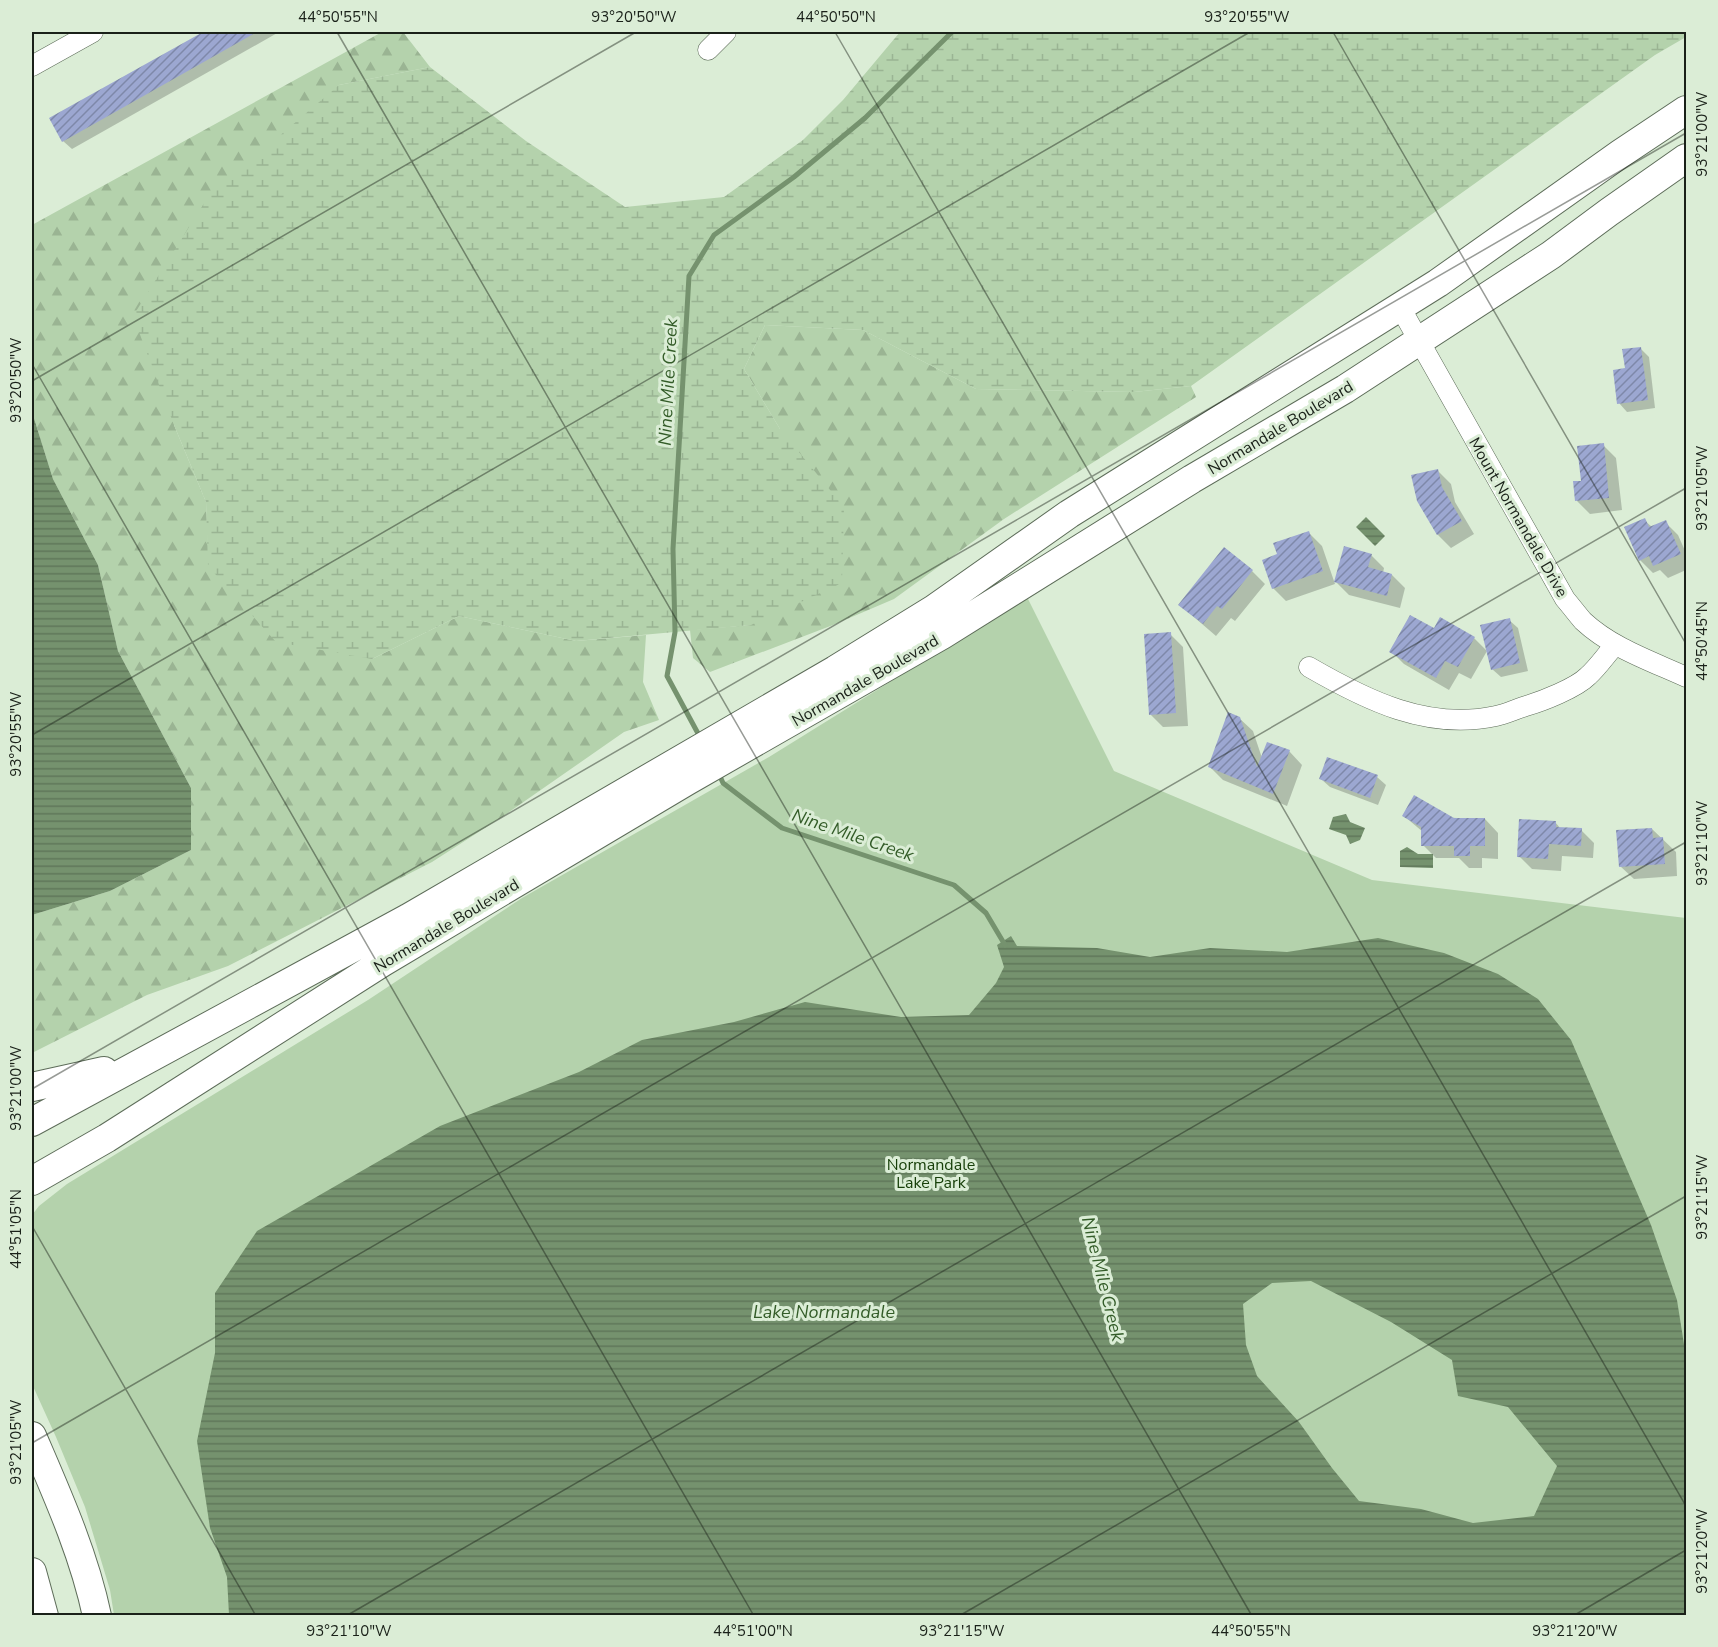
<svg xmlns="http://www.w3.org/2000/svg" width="1718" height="1647" font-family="'Nunito Sans',sans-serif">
<defs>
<pattern id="forest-firs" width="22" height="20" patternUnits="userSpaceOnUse" patternTransform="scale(1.5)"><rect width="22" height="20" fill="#b4d2ac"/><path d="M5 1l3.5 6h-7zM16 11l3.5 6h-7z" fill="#9ab493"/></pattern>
<pattern id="wetland-marsh" width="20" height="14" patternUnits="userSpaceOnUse" patternTransform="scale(1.5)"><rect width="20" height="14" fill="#b4d2ac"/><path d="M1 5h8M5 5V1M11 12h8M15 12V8" fill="none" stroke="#9ab493"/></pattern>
<pattern id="water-rules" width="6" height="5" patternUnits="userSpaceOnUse" patternTransform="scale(1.5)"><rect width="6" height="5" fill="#75926e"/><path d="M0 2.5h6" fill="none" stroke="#5f775a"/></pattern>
<pattern id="building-hatch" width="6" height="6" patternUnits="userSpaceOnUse" patternTransform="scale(1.5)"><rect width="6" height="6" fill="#9ca7d1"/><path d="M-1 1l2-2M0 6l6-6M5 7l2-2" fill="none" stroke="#7e88a9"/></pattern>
</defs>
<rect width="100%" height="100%" fill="#dbedd6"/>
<path fill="url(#forest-firs)" d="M 382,32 L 403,32 L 430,67 L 339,85 L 174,425 L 206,502 L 209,566 L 372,659 L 459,616 L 576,641 L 646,635 L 643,682 L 659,720 L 624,732 L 502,817 L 432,862 L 228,966 L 147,995 L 32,1053 L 32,915 L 110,891 L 191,850 L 191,788 L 118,651 L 98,565 L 53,479 L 32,412 L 32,225 Z
M 765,325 L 863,330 L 976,389 L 1134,392 L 1191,386 L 1196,397 L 1004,519 L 894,599 L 833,625 L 710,672 L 693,658 L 690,630 L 751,625 L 780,429 L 744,369 Z"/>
<path fill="url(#wetland-marsh)" d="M 900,32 L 1686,32 L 1686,37 L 1655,55 L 1191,386 L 1134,392 L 976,389 L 863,330 L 765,325 L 744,369 L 780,429 L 844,507 L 842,583 L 751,625 L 576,641 L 459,616 L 372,659 L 276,642 L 208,566 L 206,502 L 174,425 L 133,316 L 208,197 L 339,85 L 430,67 L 526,141 L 625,207 L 724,197 L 803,140 L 843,100 Z"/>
<path fill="#b4d2ac" d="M 1027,597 L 1114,771 L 1372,880 L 1686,918 L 1686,1615 L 114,1615 L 110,1590 L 85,1507 L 56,1437 L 32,1384 L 32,1215 L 39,1206 L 67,1184 L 368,1000 L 522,898 L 769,757 Z"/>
<path fill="url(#water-rules)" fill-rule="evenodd" d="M 32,412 L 53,479 L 98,565 L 118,651 L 191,788 L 191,850 L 110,891 L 32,915 Z
M 1366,517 L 1385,536 L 1375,546 L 1356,527 Z
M 1346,814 L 1350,822 L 1365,828 L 1360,840 L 1350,844 L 1346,835 L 1329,829 L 1333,817 Z
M 1407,847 L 1418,854 L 1433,854 L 1433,868 L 1400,867 L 1400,851 Z
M 1011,936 L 1017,946 L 1097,948 L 1150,957 L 1210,948 L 1287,952 L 1378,938 L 1444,953 L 1498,974 L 1538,999 L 1571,1040 L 1651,1225 L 1677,1300 L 1686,1357 L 1686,1615 L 229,1615 L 227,1577 L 210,1528 L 197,1441 L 215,1353 L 215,1293 L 257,1231 L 440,1126 L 579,1072 L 642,1040 L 734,1022 L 805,1002 L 901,1017 L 969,1015 L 996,983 L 1004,967 L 997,945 ZM 1311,1281 L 1391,1322 L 1452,1360 L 1458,1396 L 1508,1407 L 1557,1466 L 1534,1516 L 1473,1523 L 1421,1509 L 1359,1501 L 1332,1468 L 1299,1422 L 1257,1376 L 1246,1345 L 1243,1304 L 1272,1283 Z"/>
<path fill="#0003" d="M 205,32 L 279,32 L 72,149 L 63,141 L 51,119 Z
M 1640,348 L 1649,357 L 1655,408 L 1627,412 L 1619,403 L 1627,369 Z
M 1603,445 L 1616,458 L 1622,510 L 1590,514 L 1577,501 L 1583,482 Z
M 1438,471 L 1451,484 L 1455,502 L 1474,534 L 1451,548 L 1438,535 Z
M 1644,520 L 1652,527 L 1665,522 L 1678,535 L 1686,553 L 1686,570 L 1668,578 L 1660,570 L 1653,573 L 1640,560 Z
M 1309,533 L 1322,546 L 1335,584 L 1286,601 L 1273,588 L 1279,555 Z
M 1371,555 L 1384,568 L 1383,573 L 1392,575 L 1405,588 L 1400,608 L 1349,595 L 1336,582 Z
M 1252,571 L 1265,584 L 1235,621 L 1231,618 L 1216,636 L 1180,605 Z
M 1509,620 L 1518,628 L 1528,671 L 1501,677 L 1492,669 Z
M 1434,630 L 1474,638 L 1487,651 L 1471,679 L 1459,673 L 1449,690 L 1404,664 L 1391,651 Z
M 1170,634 L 1183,647 L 1188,726 L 1163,727 L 1150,714 Z
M 1239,718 L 1253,731 L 1262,758 L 1289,751 L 1302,765 L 1287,806 L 1223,780 L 1210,767 Z
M 1377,777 L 1386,785 L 1378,805 L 1330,787 L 1321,779 Z
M 1404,816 L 1485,819 L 1498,833 L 1498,859 L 1482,858 L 1482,868 L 1469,868 L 1459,858 L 1436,858 L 1423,845 L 1423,832 Z
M 1555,822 L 1561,829 L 1581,830 L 1594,843 L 1593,858 L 1562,856 L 1561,871 L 1532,869 L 1519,856 Z
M 1652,829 L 1676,852 L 1677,876 L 1634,879 L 1620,866 Z"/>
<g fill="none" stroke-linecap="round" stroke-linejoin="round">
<path stroke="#75926e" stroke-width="5" d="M 701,739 L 667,676 L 675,632 L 673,549 L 689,276 L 714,235 L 794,177 L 865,118 L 952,32
M 718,772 L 723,783 L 782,828 L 954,885 L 986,913 L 1005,945"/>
</g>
<path fill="url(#building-hatch)" d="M 203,32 L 257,32 L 62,142 L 49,118 Z
M 1641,347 L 1648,400 L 1617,404 L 1613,370 L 1625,368 L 1622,349 Z
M 1604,443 L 1609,498 L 1575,501 L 1573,481 L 1581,481 L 1577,446 Z
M 1438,469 L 1442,487 L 1462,521 L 1437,535 L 1417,501 L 1411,475 Z
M 1645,518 L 1649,527 L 1666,520 L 1681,554 L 1653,566 L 1649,556 L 1639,561 L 1624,527 Z
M 1309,531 L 1323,571 L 1272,589 L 1262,560 L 1277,554 L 1273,543 Z
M 1344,546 L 1372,554 L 1368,567 L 1392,574 L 1387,596 L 1334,582 Z
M 1224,547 L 1253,570 L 1222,609 L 1217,606 L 1203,624 L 1178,605 Z
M 1410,615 L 1434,628 L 1440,617 L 1475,637 L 1458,667 L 1445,661 L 1436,678 L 1389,652 Z
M 1510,618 L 1520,663 L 1491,670 L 1480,625 Z
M 1171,632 L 1176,713 L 1149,715 L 1144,634 Z
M 1228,712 L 1240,717 L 1257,767 L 1267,742 L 1290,750 L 1273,794 L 1208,767 Z
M 1327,757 L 1378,775 L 1370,798 L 1319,779 Z
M 1414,795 L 1454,818 L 1485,818 L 1485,846 L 1470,846 L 1470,856 L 1454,856 L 1454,846 L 1421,846 L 1421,827 L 1402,816 Z
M 1519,819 L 1556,821 L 1556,827 L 1582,828 L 1581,846 L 1549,844 L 1548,859 L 1517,857 Z
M 1652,828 L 1653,838 L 1663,837 L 1665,864 L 1619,867 L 1616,830 Z"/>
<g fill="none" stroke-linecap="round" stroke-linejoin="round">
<defs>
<path id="street" d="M 708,50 L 726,32
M 32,66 L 93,32
M 1400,307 L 1565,599 C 1571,606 1577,614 1583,621 C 1612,648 1651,661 1686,677
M 1309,667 C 1366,700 1428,731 1496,716 C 1506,714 1516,709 1526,706 C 1543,701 1576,688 1588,676 C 1598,667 1606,655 1615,645"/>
<path id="secondary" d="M 32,1087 L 104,1071
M 32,1122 L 408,918 L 835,670 L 934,609 L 1069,514 L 1438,283 L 1620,154 L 1686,110
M 32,1181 L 107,1138 L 383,962 L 687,781 L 942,635 L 1192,479 L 1345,389 L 1551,255 L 1609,212 L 1686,158
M 32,1436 C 57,1494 84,1554 97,1616
M 32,1572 L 44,1616"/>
</defs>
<use href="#street" stroke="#5d6c59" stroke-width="21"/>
<use href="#secondary" stroke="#5d6c59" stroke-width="30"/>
<use href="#street" stroke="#fff" stroke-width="20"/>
<use href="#secondary" stroke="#fff" stroke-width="28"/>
</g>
<path fill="none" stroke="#1a2119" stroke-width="1.5" stroke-opacity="0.45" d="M 337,32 L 1252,1616M 835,32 L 1686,1506M 1333,32 L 1686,644M 32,364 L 754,1616M 32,381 L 636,32M 32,735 L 1250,32M 32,1089 L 1686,133M 32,1226 L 256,1616M 32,1443 L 1686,488M 346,1616 L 1686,842M 959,1616 L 1686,1196M 1573,1616 L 1686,1550"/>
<g text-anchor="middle" stroke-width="6" stroke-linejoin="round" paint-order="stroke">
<g font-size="16" fill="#1a2119" stroke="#dbedd6">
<text transform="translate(1280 427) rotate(-31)" y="6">Normandale Boulevard</text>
<text transform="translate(1519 517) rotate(60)" y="6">Mount Normandale Drive</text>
<text transform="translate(865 680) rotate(-30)" y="6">Normandale Boulevard</text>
<text transform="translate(446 925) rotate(-31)" y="6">Normandale Boulevard</text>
</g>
<g font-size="16" fill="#18400a" stroke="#dbedd6">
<text x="931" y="1170">Normandale<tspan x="931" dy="18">Lake Park</tspan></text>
</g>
<g font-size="18" font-style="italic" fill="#335c28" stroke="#dbedd6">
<text transform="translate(668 382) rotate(-87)" y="6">Nine Mile Creek</text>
<text transform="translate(853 835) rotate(19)" y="6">Nine Mile Creek</text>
<text transform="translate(1103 1279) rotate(76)" y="6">Nine Mile Creek</text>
<text x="824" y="1318">Lake Normandale</text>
</g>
</g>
<rect width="1718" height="1647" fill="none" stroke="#dbedd6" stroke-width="66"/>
<rect x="33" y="33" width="1652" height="1581" fill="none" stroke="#1a2119" stroke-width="2"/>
<g font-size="15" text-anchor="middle" fill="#1a2119">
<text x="338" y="22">44°50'55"N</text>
<text x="634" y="22">93°20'50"W</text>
<text x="836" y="22">44°50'50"N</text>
<text x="1247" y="22">93°20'55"W</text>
<text transform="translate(1702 134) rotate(-90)" y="5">93°21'00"W</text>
<text transform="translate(16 380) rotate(-90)" y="5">93°20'50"W</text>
<text transform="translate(1702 488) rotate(-90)" y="5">93°21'05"W</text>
<text transform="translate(1702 641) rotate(-90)" y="5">44°50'45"N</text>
<text transform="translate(16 734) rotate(-90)" y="5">93°20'55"W</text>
<text transform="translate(1702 843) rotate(-90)" y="5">93°21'10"W</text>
<text transform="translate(16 1088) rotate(-90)" y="5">93°21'00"W</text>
<text transform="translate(1702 1197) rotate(-90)" y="5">93°21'15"W</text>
<text transform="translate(16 1229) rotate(-90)" y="5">44°51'05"N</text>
<text transform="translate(16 1442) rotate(-90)" y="5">93°21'05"W</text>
<text transform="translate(1702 1551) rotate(-90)" y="5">93°21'20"W</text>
<text x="349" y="1636">93°21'10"W</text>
<text x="753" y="1636">44°51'00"N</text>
<text x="962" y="1636">93°21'15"W</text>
<text x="1251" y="1636">44°50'55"N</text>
<text x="1575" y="1636">93°21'20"W</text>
</g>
</svg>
